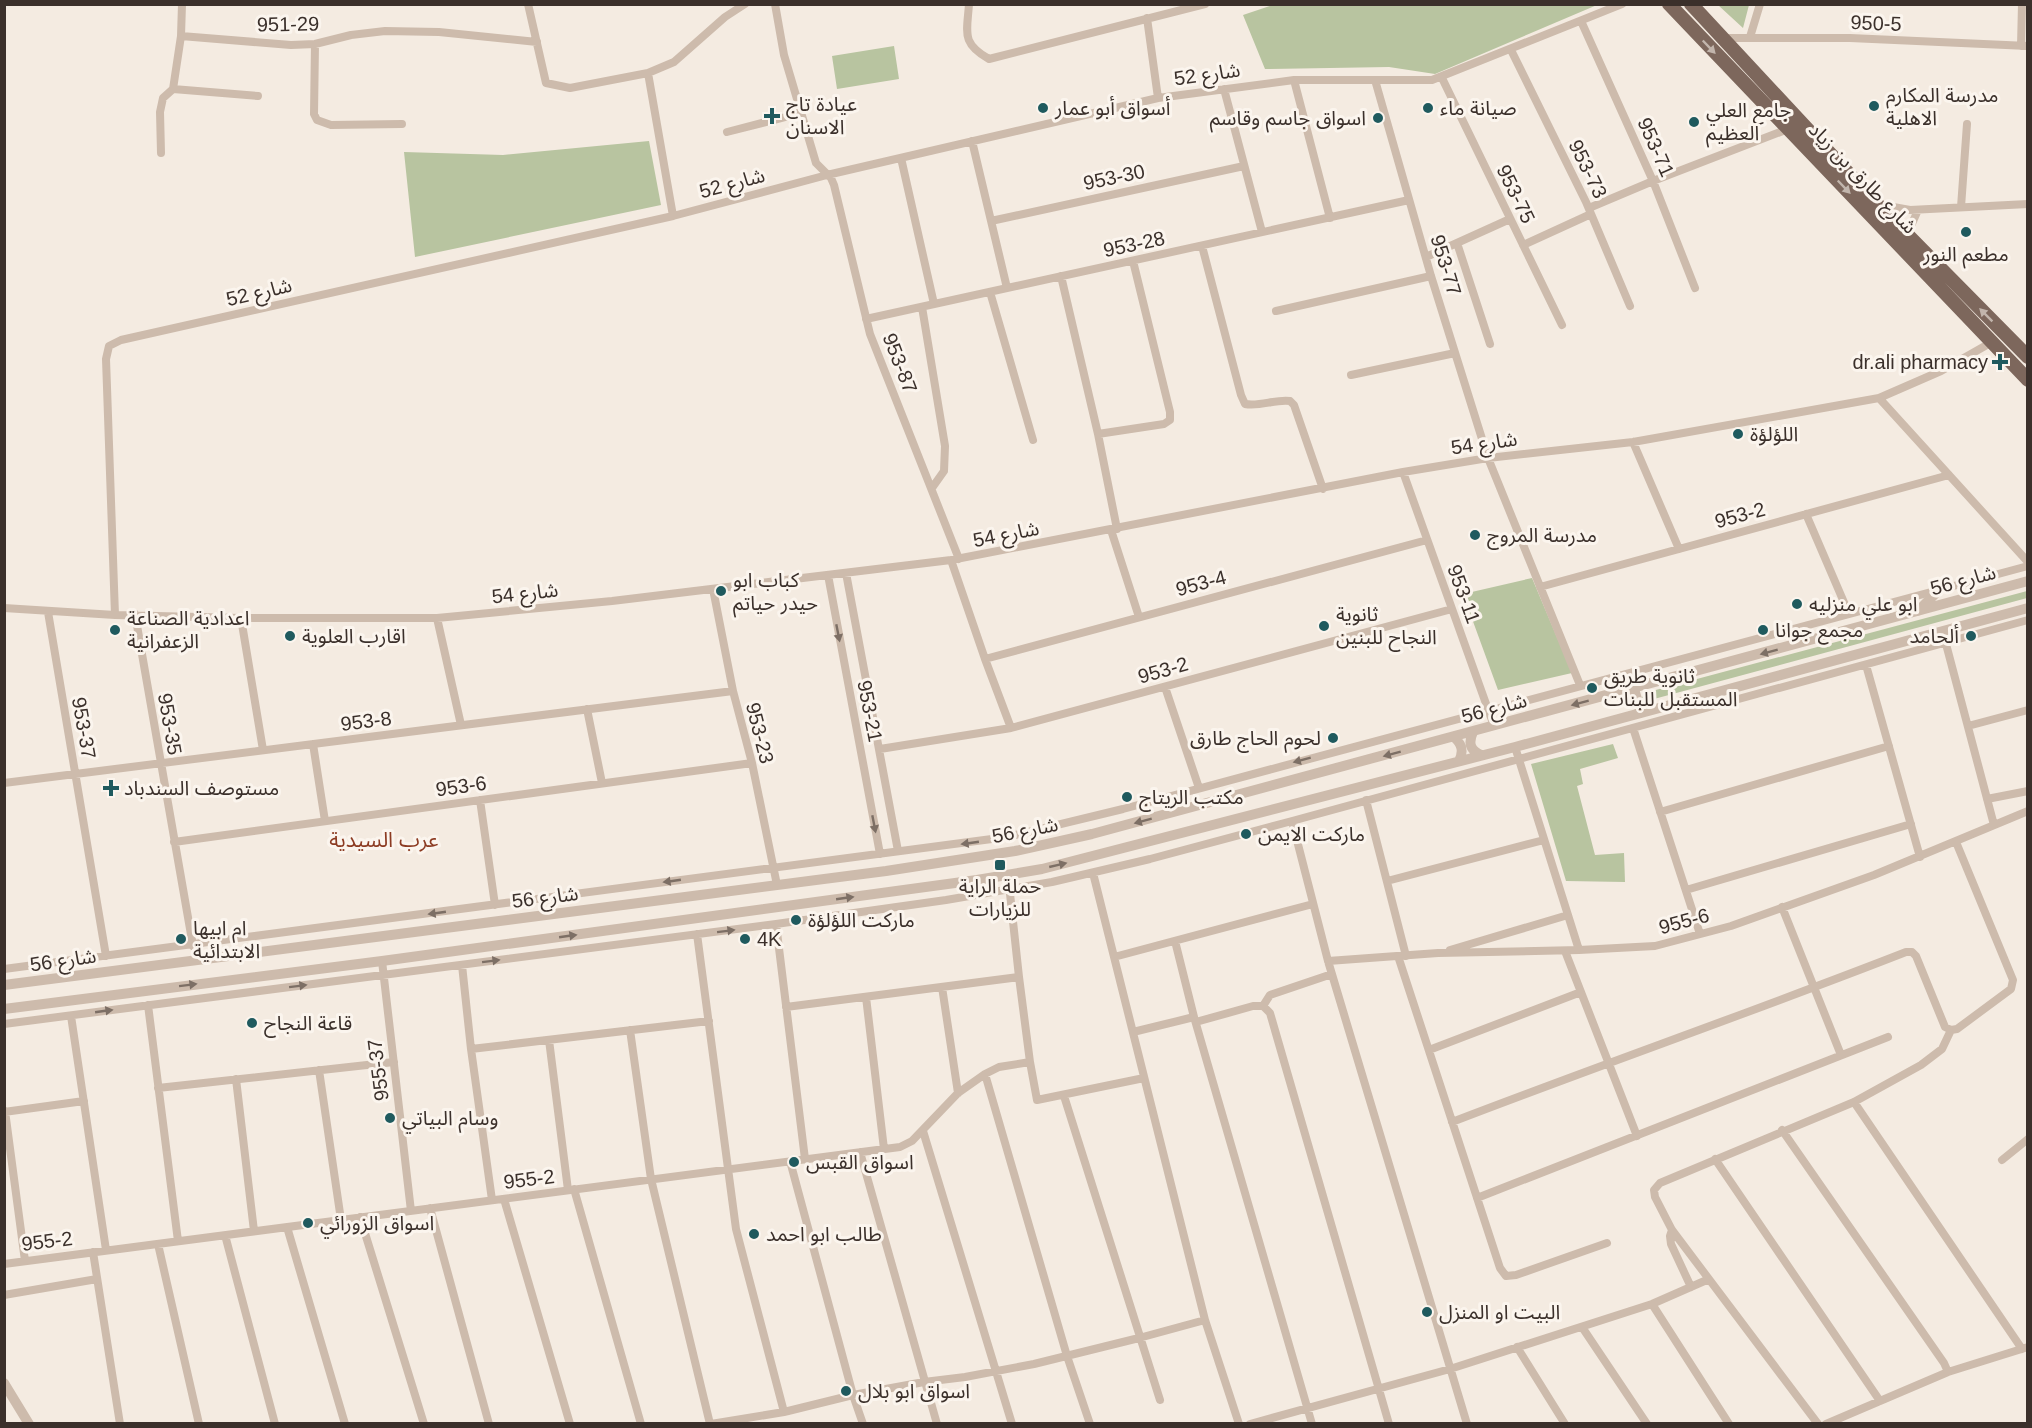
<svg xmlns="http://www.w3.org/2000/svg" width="2032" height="1428" font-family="Helvetica,'Noto Sans Arabic',sans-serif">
<rect width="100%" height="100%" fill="#f4ebe1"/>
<path fill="#b8c4a0" d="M 1273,5 L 1273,4 L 1597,5 L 1435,74 L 1389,67 L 1265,69 L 1243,15 Z
M 1718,5 L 1749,5 L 1743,28 Z
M 894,46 L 899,79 L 837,89 L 832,56 Z
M 649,141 L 661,205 L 415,257 L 404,152 L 503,155 Z
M 1532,578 L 1572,673 L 1498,690 L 1463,594 Z
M 2027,591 L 2027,598 L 1654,699 L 1643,700 L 1642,697 L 1652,691 Z
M 1613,744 L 1618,758 L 1580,769 L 1583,784 L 1577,786 L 1595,855 L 1624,853 L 1625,882 L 1566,881 L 1531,764 Z"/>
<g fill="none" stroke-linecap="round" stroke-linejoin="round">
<path stroke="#cdbbac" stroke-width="8" d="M 528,4 L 546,83 L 570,88 L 648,73 L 674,62 L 725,17 L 745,4
M 775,4 L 784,55 L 816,163 L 831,178 L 834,185 L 870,334 L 959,559
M 969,4 C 967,33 961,43 989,59 L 1205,4
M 1147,18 L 1158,98
M 1581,21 L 1653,181 L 1695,288
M 181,36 L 291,45 L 315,44 L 351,35 L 385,31 L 439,32 L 537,42
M 1750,37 L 1760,4
M 1723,38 L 1850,38 L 2028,46
M 315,44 L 314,114 L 317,120 L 331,125 L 402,124
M 2021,46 L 2022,4
M 1511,50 L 1586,202 L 1630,306
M 648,73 L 673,216
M 1442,78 L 1562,325
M 1294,80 L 1330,218
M 1375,80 L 1431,276 L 1488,458 L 1580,685
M 173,89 L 258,96
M 1224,89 L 1262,232
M 727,132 L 801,113
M 972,141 L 1007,288
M 161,153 L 160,112 L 163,98 L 173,89 L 181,36 L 182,4
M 901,158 L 934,304
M 1882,205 L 1910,210 L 2028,204
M 1961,207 L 1967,124
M 1589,208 L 1653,181 L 1788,129
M 991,221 L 1244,166
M 1907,235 L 1918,210
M 1457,243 L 1490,344
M 1523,245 L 1591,214
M 1202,246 L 1241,395 L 1245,404 C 1260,407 1275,399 1290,401 L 1294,405 L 1323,489
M 1426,257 L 1510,219
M 1061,276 L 1098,434 L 1117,529
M 990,292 L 1033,440
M 922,307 L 945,446 L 944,471 L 932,488
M 1276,311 L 1431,276
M 866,319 L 1409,200
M 1351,375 L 1455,353
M 1879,398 L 2028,562
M 1098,434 L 1164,424 L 1170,420 L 1170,412 L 1133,261
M 1633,442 L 1679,549
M 1403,472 L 1494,726
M 1806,514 L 1849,614
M 1111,530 L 1139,617
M 951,560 L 985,659 L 1011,728
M 846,573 L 898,851
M 828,575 L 880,854
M 1540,587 L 1949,475
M 713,589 L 733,691 L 752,763 L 777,885
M 4,608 L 115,615 L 241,618 L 437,618 L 612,601 L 951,560 L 1403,472 L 1488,458 L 1633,442 L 1879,398 L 1941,371 L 1992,342
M 48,612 L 106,956
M 135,614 L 193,946
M 115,615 L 106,359 L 109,346 L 121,340 L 673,216 L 827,175 L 1158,98 L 1294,80 L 1432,80 L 1622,4
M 241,618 L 263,750
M 437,618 L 461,725
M 1946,644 L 1994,825
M 985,659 L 1427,540
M 1866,665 L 1920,857
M 1165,687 L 1199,788
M 587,709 L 602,783
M 1968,726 L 2028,710
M 1633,728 L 1700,934
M 313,744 L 325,821
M 1515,747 L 1579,950
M 880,749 L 1011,728 L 1452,609
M 4,783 L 733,691
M 1987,799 L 2028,791
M 480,800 L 495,905
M 1366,800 L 1406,956
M 1660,812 L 1889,746
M 1292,821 L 1328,961 L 1467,1424
M 174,842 L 752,763
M 1093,873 L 1205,1320 L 1239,1424
M 1008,875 L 1019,977 L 1030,1062 L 1037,1100 L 1144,1078
M 1387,881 L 1544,840
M 1686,890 L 1911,824
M 1782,907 L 1841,1055
M 776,924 L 805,1159
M 697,934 L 736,1229 L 784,1412
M 1175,941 L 1194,1017 L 1312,1424
M 1450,950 L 1568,915
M 1565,951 L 1637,1136
M 1398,956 L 1500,1268 L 1506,1276 L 1516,1275 L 1607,1243
M 1114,957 L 1313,904
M 382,961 L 411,1211
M 1328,961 L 1438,953 L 1579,950 L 1655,946 L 1731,926 L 1874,875 L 2028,811
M 462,965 L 471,1049 L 492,1200
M 4,969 L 1007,837 L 1123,809 L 2028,566
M 942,987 L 958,1093
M 866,997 L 884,1149
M 148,1005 L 178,1241
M 1263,1006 L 1270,1013 L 1389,1424
M 1263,1006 L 1270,995 L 1332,974
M 786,1007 L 1019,977
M 71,1016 L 106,1250
M 1196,1022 L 1253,1006 L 1263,1006
M 4,1024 L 776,924 L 946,900 L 1052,882 L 1150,859 L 1292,821 L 2028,620
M 630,1030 L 651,1179 L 710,1424
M 1133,1032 L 1194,1017
M 549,1040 L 568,1190
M 471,1049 L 709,1021
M 1429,1050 L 1581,992
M 319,1070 L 341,1220
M 985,1074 L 1067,1356 L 1090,1424
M 236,1079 L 254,1231
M 158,1088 L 394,1062
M 1064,1096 L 1160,1400
M 1854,1102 L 2022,1349
M 5,1111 L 25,1261
M 4,1112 L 84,1101
M 1452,1122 C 1603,1064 1755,1011 1906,952 L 1912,952 L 1916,956 L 1945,1027 L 1951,1030 L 1957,1029 L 2011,989 L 2013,980 L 1956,842
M 1782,1130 L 1944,1363 L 1948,1372 L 1826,1424
M 923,1131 L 1012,1424
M 860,1152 L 937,1424
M 1715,1159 L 1880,1401
M 2002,1160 L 2028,1139
M 790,1161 L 853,1395 L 863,1424
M 574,1189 L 641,1424
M 1477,1198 L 1888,1037
M 504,1199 L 570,1424
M 430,1208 L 489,1424
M 360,1217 L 424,1424
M 287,1227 L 345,1424
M 1672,1230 L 1670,1236 L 1671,1244 L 1691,1287
M 225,1235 L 275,1424
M 158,1244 L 199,1424
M 93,1252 L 120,1424
M 4,1264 L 900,1147 L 912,1141 L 958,1093 L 985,1074 L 999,1067 L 1030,1062
M 4,1295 L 97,1279
M 1652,1304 L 1729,1424
M 1582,1327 L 1647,1424
M 1517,1347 L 1565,1424
M 1948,1372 L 2028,1347
M 711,1424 L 784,1412 L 853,1395 L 924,1382 L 965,1377 L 1034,1364 L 1139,1338 L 1205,1320
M 1250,1424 L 1450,1369 L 1652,1304 L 1709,1279
M 1818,1424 L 1672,1230 L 1655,1197 L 1654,1190 L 1660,1183 L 1854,1102 L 1921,1065 L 1942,1049 L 1951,1030"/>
<path stroke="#cdbbac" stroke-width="10" d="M 1918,611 L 1939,590
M 1634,689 L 1641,713
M 1473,732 C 1468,743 1470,750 1481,755
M 1454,737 C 1462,744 1464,751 1459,761
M 4,985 L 886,871 L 1015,851 L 1092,834 L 2028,581
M 4,1009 L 382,961 L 977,880 L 1042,869 L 1515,747 L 2028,608
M 4,1383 L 29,1424"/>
<path stroke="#7d675c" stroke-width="14" d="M 1669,4 L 2028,380
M 1691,4 L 1877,204 L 2028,357"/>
</g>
<defs><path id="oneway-solid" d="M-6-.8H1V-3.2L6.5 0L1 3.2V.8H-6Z" transform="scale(1.5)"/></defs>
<g fill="#c2b5ac">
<use href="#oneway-solid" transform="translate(1709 47) rotate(46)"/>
<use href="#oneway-solid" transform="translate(1844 187) rotate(46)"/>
<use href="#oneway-solid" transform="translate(1986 315) rotate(-135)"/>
</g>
<g fill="#7d6f65">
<use href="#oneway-solid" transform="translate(838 633) rotate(79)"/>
<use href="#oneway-solid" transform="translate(1769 652) rotate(165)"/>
<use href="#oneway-solid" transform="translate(1580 703) rotate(165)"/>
<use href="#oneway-solid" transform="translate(1392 754) rotate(165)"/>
<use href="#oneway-solid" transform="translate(1302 760) rotate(165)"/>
<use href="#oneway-solid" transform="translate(1143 821) rotate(165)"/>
<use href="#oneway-solid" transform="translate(874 824) rotate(79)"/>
<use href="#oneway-solid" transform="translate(970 843) rotate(172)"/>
<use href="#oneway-solid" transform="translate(1058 865) rotate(-13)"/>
<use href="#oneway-solid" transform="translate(672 881) rotate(172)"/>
<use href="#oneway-solid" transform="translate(845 898) rotate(-8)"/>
<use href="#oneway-solid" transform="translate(437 913) rotate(172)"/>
<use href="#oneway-solid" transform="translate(726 931) rotate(-7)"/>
<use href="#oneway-solid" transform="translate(568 936) rotate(-8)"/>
<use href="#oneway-solid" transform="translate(491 961) rotate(-7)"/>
<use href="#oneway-solid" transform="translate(188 985) rotate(-7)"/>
<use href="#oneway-solid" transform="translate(298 986) rotate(-7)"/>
<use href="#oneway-solid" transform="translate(104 1011) rotate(-8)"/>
</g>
<g fill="#1f5a5e" stroke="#fbf5ee" stroke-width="2">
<circle cx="1874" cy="106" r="6"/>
<circle cx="1043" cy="108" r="6"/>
<circle cx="1428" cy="108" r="6"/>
<path d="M769 107h6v6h6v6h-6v6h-6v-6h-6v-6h6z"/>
<circle cx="1378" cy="118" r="6"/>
<circle cx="1694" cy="122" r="6"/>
<circle cx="1966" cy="232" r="6"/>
<path d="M1997 353h6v6h6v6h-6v6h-6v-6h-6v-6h6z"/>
<circle cx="1738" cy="434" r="6"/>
<circle cx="1475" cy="535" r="6"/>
<circle cx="721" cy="591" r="6"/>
<circle cx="1797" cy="604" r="6"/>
<circle cx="1324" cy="626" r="6"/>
<circle cx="115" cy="630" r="6"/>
<circle cx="1763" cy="630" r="6"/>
<circle cx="290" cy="636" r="6"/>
<circle cx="1971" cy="636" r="6"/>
<circle cx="1592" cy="688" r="6"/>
<circle cx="1333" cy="738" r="6"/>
<path d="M108 779h6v6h6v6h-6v6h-6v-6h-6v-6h6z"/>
<circle cx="1127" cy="797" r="6"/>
<circle cx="1246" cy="834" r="6"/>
<rect x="994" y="859" width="12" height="12" rx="3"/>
<circle cx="796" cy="920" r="6"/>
<circle cx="181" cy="939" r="6"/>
<circle cx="745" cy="939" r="6"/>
<circle cx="252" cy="1023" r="6"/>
<circle cx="390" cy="1118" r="6"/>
<circle cx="794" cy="1162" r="6"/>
<circle cx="308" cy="1223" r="6"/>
<circle cx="754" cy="1234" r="6"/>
<circle cx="1427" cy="1312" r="6"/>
<circle cx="846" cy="1391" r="6"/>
</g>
<g text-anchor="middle" stroke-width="6" stroke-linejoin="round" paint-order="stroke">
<g font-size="20" fill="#3b302b" stroke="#fbf5ee">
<text transform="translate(1876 23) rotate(2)" y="7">950-5</text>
<text transform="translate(288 24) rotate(-1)" y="7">951-29</text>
<text transform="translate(1207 74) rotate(-8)" y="7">شارع 52</text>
<text transform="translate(1656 147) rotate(66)" y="7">953-71</text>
<text transform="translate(1588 169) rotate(64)" y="7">953-73</text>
<text transform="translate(1114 177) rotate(-12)" y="7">953-30</text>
<text transform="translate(1863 178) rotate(46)" y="7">شارع طارق بن زياد</text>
<text transform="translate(732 183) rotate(-15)" y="7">شارع 52</text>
<text transform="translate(1516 194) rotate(64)" y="7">953-75</text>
<text transform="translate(1134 244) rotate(-12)" y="7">953-28</text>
<text transform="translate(1446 265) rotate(73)" y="7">953-77</text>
<text transform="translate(259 292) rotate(-13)" y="7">شارع 52</text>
<text transform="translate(900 363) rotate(69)" y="7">953-87</text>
<text transform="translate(1484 443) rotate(-8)" y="7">شارع 54</text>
<text transform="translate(1740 515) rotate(-15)" y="7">953-2</text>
<text transform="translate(1006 534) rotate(-11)" y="7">شارع 54</text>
<text transform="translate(1963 580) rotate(-15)" y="7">شارع 56</text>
<text transform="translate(1201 583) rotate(-15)" y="7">953-4</text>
<text transform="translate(525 593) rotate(-6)" y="7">شارع 54</text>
<text transform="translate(1464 594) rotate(70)" y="7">953-11</text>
<text transform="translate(1163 670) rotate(-16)" y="7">953-2</text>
<text transform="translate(1494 708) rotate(-15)" y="7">شارع 56</text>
<text transform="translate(870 711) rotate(79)" y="7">953-21</text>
<text transform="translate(366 721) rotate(-7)" y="7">953-8</text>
<text transform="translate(170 724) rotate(80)" y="7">953-35</text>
<text transform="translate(84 728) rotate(80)" y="7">953-37</text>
<text transform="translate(760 733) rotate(76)" y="7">953-23</text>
<text transform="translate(461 786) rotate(-8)" y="7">953-6</text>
<text transform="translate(1025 830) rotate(-11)" y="7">شارع 56</text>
<text transform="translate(545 897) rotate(-7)" y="7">شارع 56</text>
<text transform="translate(1684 921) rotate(-15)" y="7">955-6</text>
<text transform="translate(63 960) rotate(-8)" y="7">شارع 56</text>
<text transform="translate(378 1070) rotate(-97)" y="7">955-37</text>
<text transform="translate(529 1179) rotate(-7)" y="7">955-2</text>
<text transform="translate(47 1241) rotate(-7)" y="7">955-2</text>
</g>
<g font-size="20" fill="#3b302b" stroke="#fbf5ee" text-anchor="start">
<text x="1886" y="102">مدرسة المكارم<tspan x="1886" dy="23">الاهلية</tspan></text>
<text x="786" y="111">عيادة تاج<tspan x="786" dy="23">الاسنان</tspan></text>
<text x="1055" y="115">أسواق أبو عمار</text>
<text x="1440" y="115">صيانة ماء</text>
<text x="1706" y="117">جامع العلي<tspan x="1706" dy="23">العظيم</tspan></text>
<text x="1366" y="125" text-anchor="end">اسواق جاسم وقاسم</text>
<text x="1966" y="261" text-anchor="middle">مطعم النور</text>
<text x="1988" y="369" text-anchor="end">dr.ali pharmacy</text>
<text x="1750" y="441">اللؤلؤة</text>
<text x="1487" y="542">مدرسة المروج</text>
<text x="733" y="587">كباب ابو<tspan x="733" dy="23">حيدر حياتم</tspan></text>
<text x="1809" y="611">ابو علي منزليه</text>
<text x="1336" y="621">ثانوية<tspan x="1336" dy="23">النجاح للبنين</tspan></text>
<text x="127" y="625">اعدادية الصناعة<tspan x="127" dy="23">الزعفرانية</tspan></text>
<text x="1775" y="637">مجمع جوانا</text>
<text x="302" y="643">اقارب العلوية</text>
<text x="1959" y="643" text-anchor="end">ألحامد</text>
<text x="1604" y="683">ثانوية طريق<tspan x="1604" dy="23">المستقبل للبنات</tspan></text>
<text x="1321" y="745" text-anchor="end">لحوم الحاج طارق</text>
<text x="124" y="795">مستوصف السندباد</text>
<text x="1139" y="804">مكتب الريتاج</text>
<text x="1258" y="841">ماركت الايمن</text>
<text x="1000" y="893" text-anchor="middle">حملة الراية<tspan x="1000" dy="23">للزيارات</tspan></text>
<text x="808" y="927">ماركت اللؤلؤة</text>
<text x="193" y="935">ام ابيها<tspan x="193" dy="23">الابتدائية</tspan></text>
<text x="757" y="946">4K</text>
<text x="264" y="1030">قاعة النجاح</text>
<text x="402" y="1125">وسام البياتي</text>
<text x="806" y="1169">اسواق القبس</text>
<text x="320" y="1230">اسواق الزورائي</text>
<text x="766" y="1241">طالب ابو احمد</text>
<text x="1439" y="1319">البيت او المنزل</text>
<text x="858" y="1398">اسواق ابو بلال</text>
</g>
<g font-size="21" fill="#8c3b22" stroke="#fbf5ee">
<text x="384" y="847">عرب السيدية</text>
</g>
</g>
<rect width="2032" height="1428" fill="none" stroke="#3b302b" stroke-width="12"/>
</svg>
